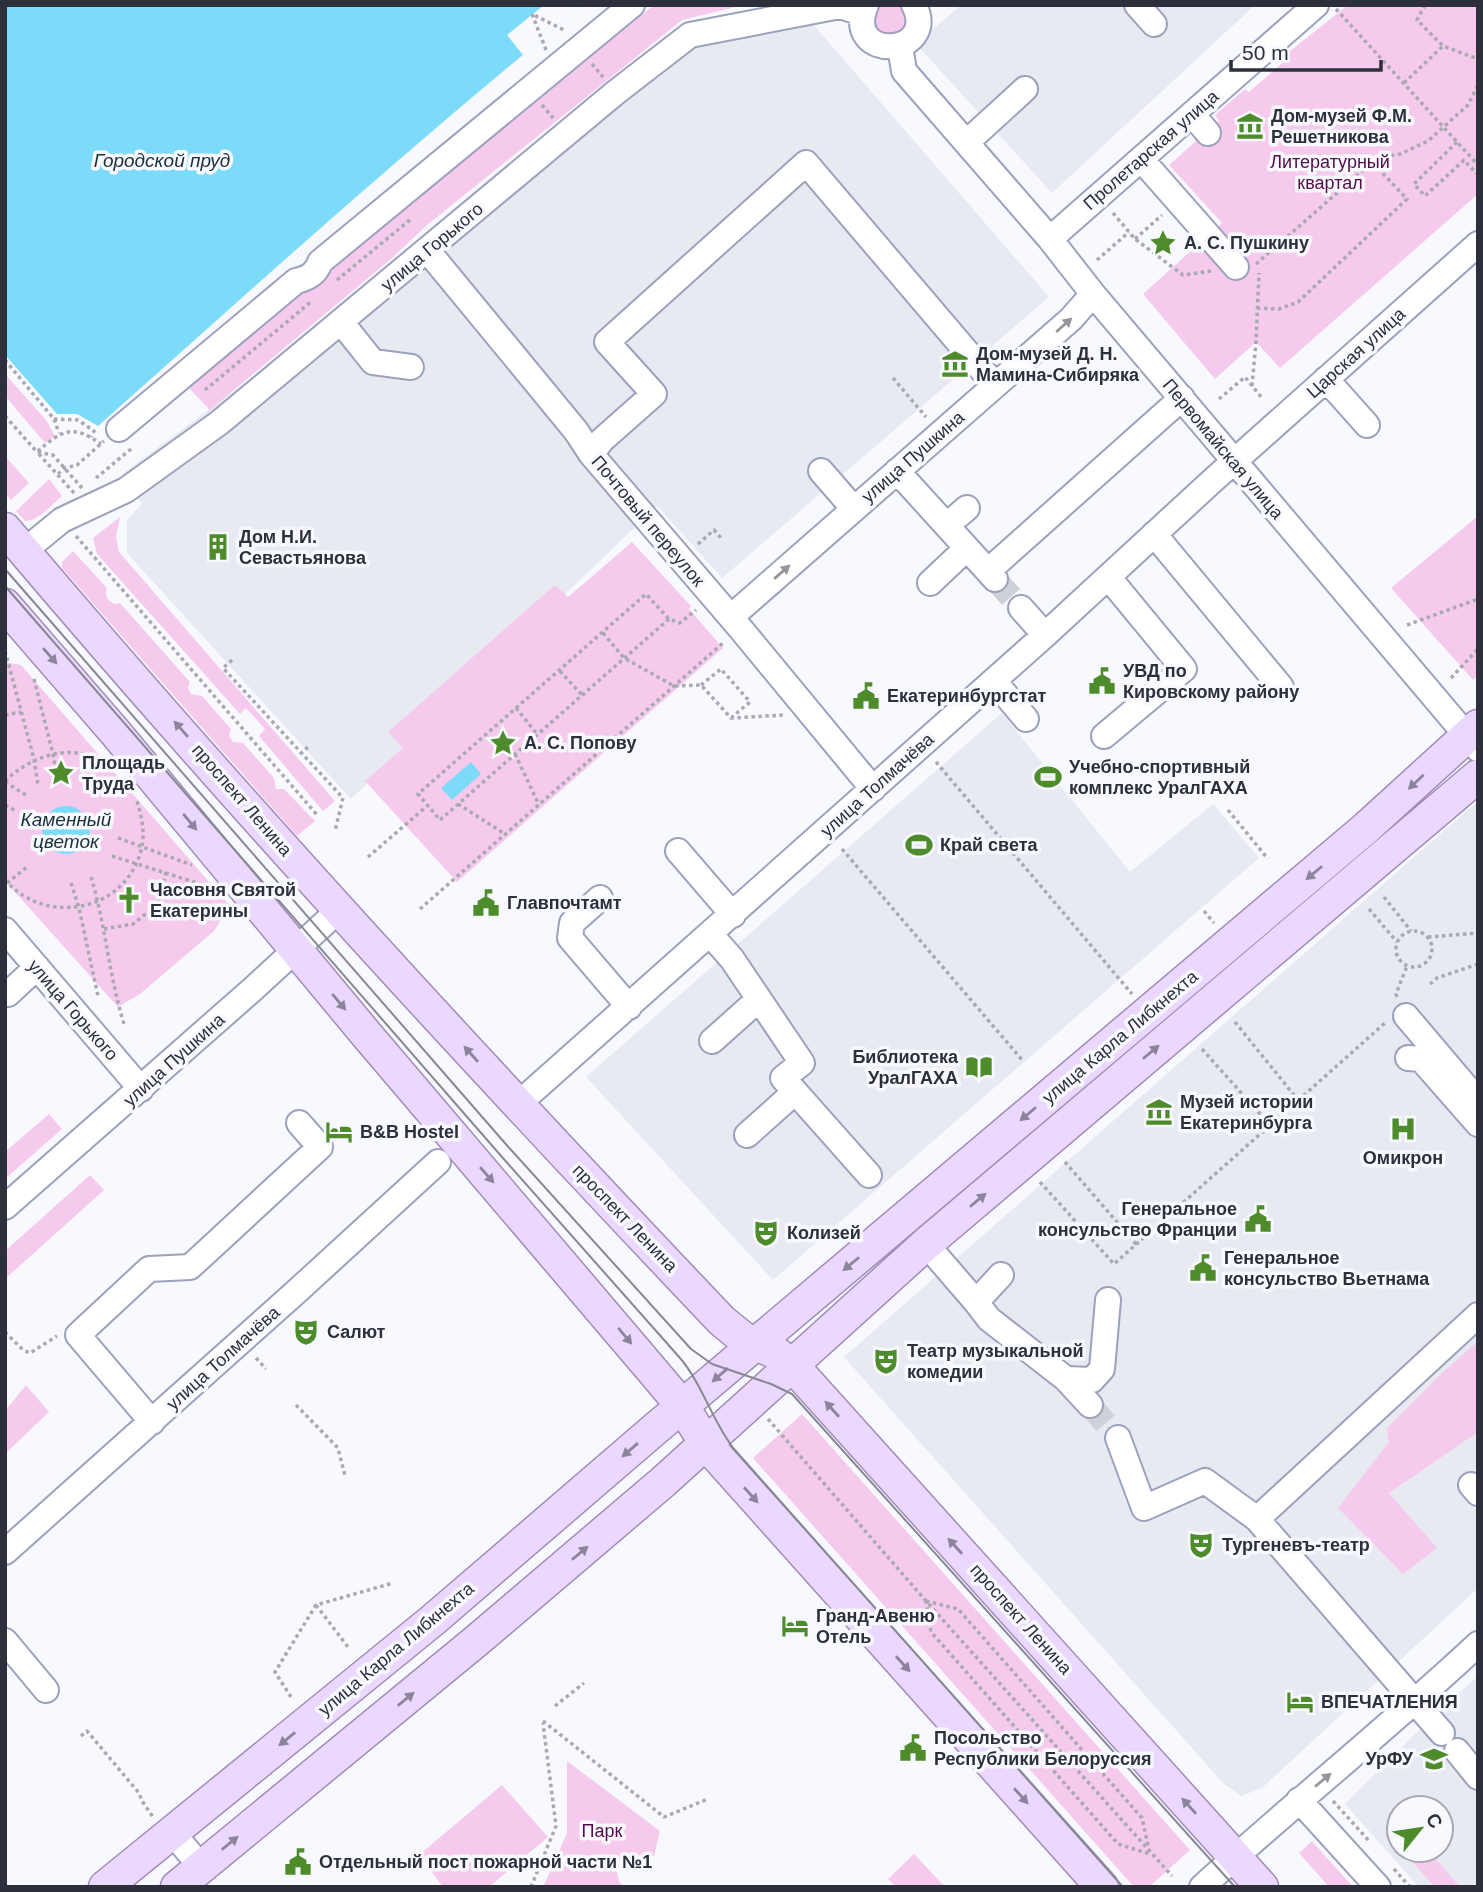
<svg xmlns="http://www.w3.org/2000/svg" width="1483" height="1892" font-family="Arial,sans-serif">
<rect width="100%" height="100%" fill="#f8f9ff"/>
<path fill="#e8eaf1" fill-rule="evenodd" d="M 961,5 L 1255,5 L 1052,193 L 916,44 Z
M 813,24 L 1049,297 L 722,578 L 657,506 L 351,799 L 127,553 L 127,520 L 142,504 L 121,475 L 698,45 Z
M 1002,713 L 1130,872 L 1213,804 L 1259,858 L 773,1280 L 586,1077 Z
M 1478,801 L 1478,1588 L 1262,1788 L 1241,1796 L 1224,1784 L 844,1357 Z
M 1478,1676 L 1478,1887 L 1419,1887 L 1345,1804 L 1436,1713 ZM 1399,1808 L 1441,1808 L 1441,1850 L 1399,1850 Z"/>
<path fill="#f6caec" d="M 654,5 L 744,5 L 682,20 L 427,225 L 392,258 L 210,410 L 187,386 Z
M 873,5 L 907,5 L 910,32 L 880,41 L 871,9 Z
M 1348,5 L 1478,5 L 1478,194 L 1280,368 L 1256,342 L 1215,379 L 1143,294 L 1222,223 L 1169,165 L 1219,121 L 1215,115 L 1245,89 L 1249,92 L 1287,59 L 1285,55 Z
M 5,374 L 46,420 L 55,436 L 45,443 L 5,396 Z
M 5,456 L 29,483 L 11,500 L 5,493 Z
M 49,479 L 62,496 C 51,505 39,521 25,521 L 16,511 Z
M 1478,516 L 1478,676 L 1473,680 L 1391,588 Z
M 120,517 L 116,537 L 119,552 L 335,801 L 323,811 L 259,736 L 265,729 L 246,708 L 240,714 L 97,554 L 93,538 Z
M 632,542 L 691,606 L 689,609 L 723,648 L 457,882 L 365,781 L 403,748 L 388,732 L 555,585 L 568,597 Z
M 73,551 L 107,588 C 104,595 108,602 115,604 L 120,603 L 190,682 L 188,688 L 191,694 L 202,696 L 231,729 L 229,736 L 233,742 L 243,743 L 274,778 L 276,789 L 284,789 L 315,821 L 297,836 L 62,568 L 62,562 Z
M 5,662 L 21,665 L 230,906 L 214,931 L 140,994 L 118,1007 L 5,881 Z
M 49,1114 L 62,1129 L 5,1179 L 5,1152 Z
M 90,1175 L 104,1190 L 5,1279 L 5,1251 Z
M 1478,1341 L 1478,1432 L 1389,1493 L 1437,1548 L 1403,1574 L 1338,1508 L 1389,1442 L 1387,1428 L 1440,1375 Z
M 26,1385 L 49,1412 L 5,1454 L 5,1411 Z
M 802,1414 L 1190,1850 L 1149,1887 L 1134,1887 L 753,1458 Z
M 567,1761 L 660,1831 L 654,1856 L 634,1855 L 615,1863 L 619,1881 L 624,1887 L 543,1887 L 567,1833 Z
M 502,1785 L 548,1837 L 489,1887 L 443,1887 L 419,1855 Z
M 1399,1823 L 1399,1850 L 1428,1850 L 1460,1887 L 1435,1887 L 1408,1857 L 1406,1858 L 1385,1835 Z
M 1312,1841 L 1353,1887 L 1329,1887 L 1299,1853 Z
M 914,1854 L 945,1887 L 896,1887 L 888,1879 Z"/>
<path fill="#7ddbfa" d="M 5,5 L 584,5 C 417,139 258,284 98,426 L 77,414 L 57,414 L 5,355 Z
M 471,762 L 481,774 L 452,800 L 441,788 Z
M42 830a24 24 0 1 1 48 0a24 24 0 1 1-48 0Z"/>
<path fill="#f8f9ff" d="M 544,5 L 583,6 L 523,55 L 507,35 Z"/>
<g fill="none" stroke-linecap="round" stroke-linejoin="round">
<path stroke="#cfd1d8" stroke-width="24" stroke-dasharray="24 12" stroke-linecap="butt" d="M 995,579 L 1021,608
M 1090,1405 L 1118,1438"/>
<defs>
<path id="minor" d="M 866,5 C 842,63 940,57 914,5
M 1137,5 L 1154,24
M 900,46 L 904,71 L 1050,239 L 1093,294 L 1478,749
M 1192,114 L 1208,133
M 967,142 L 1025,89
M 1141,159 L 1236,267
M 1050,239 L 1316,5
M 427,250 L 576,431 L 591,454 L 740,628 L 873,789
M 341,322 L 373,362 L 411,367
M 1326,379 L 1367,425
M 119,429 L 296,281 C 308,278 316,274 320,262 L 632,5
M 591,454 L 602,440 L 654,394 L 607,342 L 806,163 L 995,385
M 821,471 L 854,509
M 897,471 L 995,579
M 947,525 L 967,508
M 1154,534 L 1281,687
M 24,551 L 62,520 L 126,490 L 219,423 L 615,93 L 690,35 L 840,6 L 862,13
M 988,571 L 1182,398
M 930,583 L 967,548
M 1021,608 L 1045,635
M 731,617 L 1071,319 L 1093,294
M 994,681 L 1026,719
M 1104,736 L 1184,669 L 1109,578
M 678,851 L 733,915
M 600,898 L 572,923 L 570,938 L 629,1007
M 5,930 L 141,1089
M 711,935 L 732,959 L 802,1063 L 783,1078 L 869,1175
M 8,994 L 37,967
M 1406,1016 L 1478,1101
M 712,1041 L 759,999
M 1408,1058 L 1421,1059 L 1478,1124
M 517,1105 L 1045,635 L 1211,482 L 1478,244
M 747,1135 L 795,1092
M 5,1207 L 253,989 L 340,909
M 926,1244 L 976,1302 L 1001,1275
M 976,1302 L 989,1319 L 1066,1379 L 1092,1380 L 1102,1369 L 1108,1300
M 1066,1379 L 1090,1405
M 152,1422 L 78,1335 L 149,1269 L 190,1267 L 320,1147 L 299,1123
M 1118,1438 L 1144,1508 L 1205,1481 L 1257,1519
M 1471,1485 L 1478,1493
M 5,1552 L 296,1292 L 438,1162
M 5,1641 L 46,1690
M 1442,1733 L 1257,1519 L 1478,1315
M 1457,1751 L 1478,1777
M 1299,1800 L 1378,1887
M 172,1832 L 201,1867
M 1202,1887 C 1293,1804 1388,1728 1478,1644"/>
<path id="major" d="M 5,529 C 235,801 477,1063 722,1321 L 743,1338 L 776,1353 L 792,1365 L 1262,1887
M 5,605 L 115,732 L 366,1034 L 657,1376 L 683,1407 L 706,1444 L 1102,1887
M 105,1887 L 433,1620 L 655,1429 L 1366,828 L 1478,726
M 177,1887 L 475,1642 L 663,1482 L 926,1244 L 1478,776"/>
</defs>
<use href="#minor" stroke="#9ca1bc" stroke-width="28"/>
<use href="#major" stroke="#9f8cb9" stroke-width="35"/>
<path stroke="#a8a9b1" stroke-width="3.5" stroke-dasharray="3.5 3.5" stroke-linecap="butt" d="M 1425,5 L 1417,20 L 1443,46 L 1478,59
M 1336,9 L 1478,165
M 546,50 L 532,14 L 566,31
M 592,64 L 603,77
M 1404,83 L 1443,46
M 542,105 L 553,118
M 1457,142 L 1414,184 L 1425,196 L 1464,160 L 1478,175
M 1113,213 L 1135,239 L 1183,275 L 1211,271
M 1135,239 L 1162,215
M 1097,260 L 1129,232
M 1256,264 L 1377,158 L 1400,154 L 1428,141 L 1468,105 L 1478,85
M 337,280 L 411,219
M 1257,308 L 1279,309 L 1298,302 L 1407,199 L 1372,162
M 5,360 L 54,419 L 59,433
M 893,378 L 926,417
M 1252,386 L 1256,342 L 1259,273
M 205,390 L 312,301
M 1219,399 L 1245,377 L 1262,398
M 5,416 L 37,452 C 61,431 72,423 101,444
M 54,419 L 78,420 L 94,431 L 91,437
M 58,474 L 65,468 L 77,465 L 104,441
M 96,478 L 131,449
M 74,493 L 37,452 L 53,455 L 82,488
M 76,536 L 318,816
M 698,544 L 714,530 L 721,538
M 669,619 L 440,820 L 418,794 L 646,594 L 669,619 L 680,623 L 696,610
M 1407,625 L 1478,599
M 603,633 L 624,658 L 674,686 L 701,685 L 731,718 L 784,715
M 5,651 L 34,759 L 38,785
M 232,660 L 223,668 L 343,798 L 335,831
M 560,671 L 582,695
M 1451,678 L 1478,649
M 34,679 L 53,754 L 57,778
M 701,685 L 721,669 L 750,702 L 732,717
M 516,708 L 537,734
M 5,715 L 21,712
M 300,754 L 308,747
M 515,754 L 539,805
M 936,762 L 1132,994
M 5,781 C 32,755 76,740 108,766
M 5,782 L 26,795
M 104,794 L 122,780
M 458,804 L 505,834
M 5,805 L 16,811
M 1228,810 L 1268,859
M 118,838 L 192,865
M 842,849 L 1023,1061
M 112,856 L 210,887
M 368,857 L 427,806
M 91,877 C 106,926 109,978 125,1027
M 5,880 C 47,928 129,911 142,846 C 145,830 141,814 136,798
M 7,883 L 27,867
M 71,883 L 79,908 L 98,996
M 1384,897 L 1411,931
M 420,909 L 723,643
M 1369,909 L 1397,942
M 1204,911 L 1214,923
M 104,929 L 133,924 L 158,904 L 166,872
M1396 949a18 18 0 1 1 36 0a18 18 0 1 1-36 0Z
M 1428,937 L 1478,933
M 1430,984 L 1437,978 L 1478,964
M 1397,997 L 1396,994 L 1407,966
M 1235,1022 L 1298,1100
M 1202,1049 L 1270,1125
M 1065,1162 L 1136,1244
M 1040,1182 L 1114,1264 L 1385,1023
M 5,1332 L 23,1350 L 30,1353 L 57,1336
M 256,1358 L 266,1369
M 296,1405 L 338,1448 L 345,1476
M 768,1419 L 926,1601 L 1172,1876
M 926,1601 L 958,1609 L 1142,1818 L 1150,1854 L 1118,1844 L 931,1632 Z
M 316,1605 L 348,1647
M 291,1697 L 275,1672 L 316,1605 L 393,1583
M 555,1706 L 584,1683
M 543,1721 L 664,1817 L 708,1799
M 81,1736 L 87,1731 L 139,1793 L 142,1801 L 153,1817
M 1333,1801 L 1370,1842
M 1394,1869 L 1410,1887
M 531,1887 L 556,1826 L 543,1723"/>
<use href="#minor" stroke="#fff" stroke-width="24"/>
<use href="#major" stroke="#ead8fe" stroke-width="32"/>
<path stroke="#878891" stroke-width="2" d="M 5,569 L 504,1142 L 691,1349 L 712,1364 L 771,1384 L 792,1394 L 1235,1887
M 5,586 L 495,1149 L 680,1358 C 703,1385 712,1421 734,1449 L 1123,1887"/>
</g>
<defs><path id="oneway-solid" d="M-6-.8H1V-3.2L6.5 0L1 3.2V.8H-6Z" transform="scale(1.75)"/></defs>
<g fill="#96979c">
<use href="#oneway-solid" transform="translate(1064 325) rotate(-42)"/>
<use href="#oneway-solid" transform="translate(782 572) rotate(-41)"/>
<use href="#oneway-solid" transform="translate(1323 1780) rotate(-40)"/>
</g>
<g fill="#8c849c">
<use href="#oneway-solid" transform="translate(50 656) rotate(49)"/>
<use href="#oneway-solid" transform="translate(181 729) rotate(-131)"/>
<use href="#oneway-solid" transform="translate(1416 782) rotate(137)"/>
<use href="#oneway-solid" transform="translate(190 822) rotate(50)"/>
<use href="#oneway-solid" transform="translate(1314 873) rotate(140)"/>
<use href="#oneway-solid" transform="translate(339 1002) rotate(50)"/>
<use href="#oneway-solid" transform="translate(1151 1052) rotate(-40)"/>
<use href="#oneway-solid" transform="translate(471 1054) rotate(-132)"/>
<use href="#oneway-solid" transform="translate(1028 1114) rotate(140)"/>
<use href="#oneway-solid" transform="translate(487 1175) rotate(49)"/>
<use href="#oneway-solid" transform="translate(978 1200) rotate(-40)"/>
<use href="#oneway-solid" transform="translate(851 1264) rotate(140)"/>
<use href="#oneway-solid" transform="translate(625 1336) rotate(50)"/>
<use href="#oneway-solid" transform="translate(720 1375) rotate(139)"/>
<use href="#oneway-solid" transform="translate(832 1409) rotate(-132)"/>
<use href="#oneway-solid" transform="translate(630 1450) rotate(139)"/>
<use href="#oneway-solid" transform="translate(751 1495) rotate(48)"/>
<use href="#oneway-solid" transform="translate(955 1546) rotate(-132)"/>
<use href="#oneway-solid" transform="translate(580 1553) rotate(-40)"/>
<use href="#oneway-solid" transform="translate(903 1664) rotate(48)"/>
<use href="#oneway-solid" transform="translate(406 1699) rotate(-39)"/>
<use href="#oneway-solid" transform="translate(287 1739) rotate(141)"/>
<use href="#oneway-solid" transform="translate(1021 1796) rotate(48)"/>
<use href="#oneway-solid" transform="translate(1189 1806) rotate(-132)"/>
<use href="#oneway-solid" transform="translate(230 1843) rotate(-39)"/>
</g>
<defs>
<symbol id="museum-bare" viewBox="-9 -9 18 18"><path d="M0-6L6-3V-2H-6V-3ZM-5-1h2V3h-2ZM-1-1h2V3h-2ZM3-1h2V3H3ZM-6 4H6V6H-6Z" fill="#4d8b2b" stroke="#f8f9ff" stroke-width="2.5" paint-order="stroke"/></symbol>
<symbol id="sight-bare" viewBox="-9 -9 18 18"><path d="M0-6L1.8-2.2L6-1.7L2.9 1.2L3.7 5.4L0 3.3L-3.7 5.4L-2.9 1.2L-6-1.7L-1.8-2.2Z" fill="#4d8b2b" stroke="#f8f9ff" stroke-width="2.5" paint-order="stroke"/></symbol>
<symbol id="building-bare" viewBox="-9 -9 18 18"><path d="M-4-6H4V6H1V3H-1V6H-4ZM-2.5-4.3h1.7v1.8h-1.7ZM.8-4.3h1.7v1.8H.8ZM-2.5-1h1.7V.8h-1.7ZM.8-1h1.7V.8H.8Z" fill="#4d8b2b" stroke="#f8f9ff" stroke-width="2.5" paint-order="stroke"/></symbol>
<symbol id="civic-bare" viewBox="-9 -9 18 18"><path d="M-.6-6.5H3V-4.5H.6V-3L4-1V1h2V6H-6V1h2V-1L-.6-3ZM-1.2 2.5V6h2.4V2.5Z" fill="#4d8b2b" stroke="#f8f9ff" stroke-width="2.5" paint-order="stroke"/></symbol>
<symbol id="stadium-bare" viewBox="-9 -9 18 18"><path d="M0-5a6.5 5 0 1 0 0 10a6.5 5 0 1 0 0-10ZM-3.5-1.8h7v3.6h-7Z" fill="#4d8b2b" stroke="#f8f9ff" stroke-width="2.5" paint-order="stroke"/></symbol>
<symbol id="church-bare" viewBox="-9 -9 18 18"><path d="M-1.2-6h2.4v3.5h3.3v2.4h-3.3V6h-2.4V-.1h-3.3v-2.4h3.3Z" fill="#4d8b2b" stroke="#f8f9ff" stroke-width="2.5" paint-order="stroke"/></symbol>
<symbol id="library-bare" viewBox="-9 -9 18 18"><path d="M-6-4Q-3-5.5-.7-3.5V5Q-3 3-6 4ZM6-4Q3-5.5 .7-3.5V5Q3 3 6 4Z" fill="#4d8b2b" stroke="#f8f9ff" stroke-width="2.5" paint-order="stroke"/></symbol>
<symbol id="hospital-bare" viewBox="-9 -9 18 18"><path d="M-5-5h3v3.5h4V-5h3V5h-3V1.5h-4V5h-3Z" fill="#4d8b2b" stroke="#f8f9ff" stroke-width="2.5" paint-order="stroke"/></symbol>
<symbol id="hotel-bare" viewBox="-9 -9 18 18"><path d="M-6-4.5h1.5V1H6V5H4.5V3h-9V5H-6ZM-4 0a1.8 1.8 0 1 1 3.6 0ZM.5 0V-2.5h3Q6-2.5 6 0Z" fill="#4d8b2b" stroke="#f8f9ff" stroke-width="2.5" paint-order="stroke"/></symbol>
<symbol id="theatre-bare" viewBox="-9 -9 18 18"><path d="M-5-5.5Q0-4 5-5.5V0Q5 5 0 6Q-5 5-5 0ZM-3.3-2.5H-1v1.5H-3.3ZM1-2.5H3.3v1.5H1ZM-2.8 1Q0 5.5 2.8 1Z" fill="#4d8b2b" stroke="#f8f9ff" stroke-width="2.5" paint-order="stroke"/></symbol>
<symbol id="university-bare" viewBox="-9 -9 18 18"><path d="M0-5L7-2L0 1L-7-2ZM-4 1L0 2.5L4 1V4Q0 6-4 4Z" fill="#4d8b2b" stroke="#f8f9ff" stroke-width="2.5" paint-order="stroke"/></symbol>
</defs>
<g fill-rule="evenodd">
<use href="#museum-bare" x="1231" y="107" width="38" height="38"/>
<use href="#sight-bare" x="1144" y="224" width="38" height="38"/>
<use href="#museum-bare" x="936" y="345" width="38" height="38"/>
<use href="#building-bare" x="199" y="528" width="38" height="38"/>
<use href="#civic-bare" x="1083" y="662" width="38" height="38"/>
<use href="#civic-bare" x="847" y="677" width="38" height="38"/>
<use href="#sight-bare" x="484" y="724" width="38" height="38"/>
<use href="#sight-bare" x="42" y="754" width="38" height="38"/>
<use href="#stadium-bare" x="1029" y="758" width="38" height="38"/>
<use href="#stadium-bare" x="900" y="826" width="38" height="38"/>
<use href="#church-bare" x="110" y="881" width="38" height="38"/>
<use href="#civic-bare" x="467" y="884" width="38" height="38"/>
<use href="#library-bare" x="960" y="1048" width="38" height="38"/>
<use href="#museum-bare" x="1140" y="1093" width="38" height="38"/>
<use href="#hospital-bare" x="1384" y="1110" width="38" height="38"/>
<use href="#hotel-bare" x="320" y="1113" width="38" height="38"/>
<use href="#civic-bare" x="1239" y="1200" width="38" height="38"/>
<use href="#theatre-bare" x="747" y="1214" width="38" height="38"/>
<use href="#civic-bare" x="1184" y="1249" width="38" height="38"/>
<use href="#theatre-bare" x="287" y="1313" width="38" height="38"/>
<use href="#theatre-bare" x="867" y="1342" width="38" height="38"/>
<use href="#theatre-bare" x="1182" y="1526" width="38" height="38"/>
<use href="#hotel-bare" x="776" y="1607" width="38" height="38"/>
<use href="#hotel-bare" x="1281" y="1683" width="38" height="38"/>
<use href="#civic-bare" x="894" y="1729" width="38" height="38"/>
<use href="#university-bare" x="1415" y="1740" width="38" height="38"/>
<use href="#civic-bare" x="279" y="1843" width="38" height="38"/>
</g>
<g text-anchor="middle" stroke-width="7" stroke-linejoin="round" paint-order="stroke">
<g font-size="18" font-weight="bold" fill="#2d2f3a" stroke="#f8f9ff" text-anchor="start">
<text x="1271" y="122">Дом-музей Ф.М.<tspan x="1271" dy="21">Решетникова</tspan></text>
<text x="1184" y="249">А. С. Пушкину</text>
<text x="976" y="360">Дом-музей Д. Н.<tspan x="976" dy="21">Мамина-Сибиряка</tspan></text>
<text x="239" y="543">Дом Н.И.<tspan x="239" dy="21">Севастьянова</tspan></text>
<text x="1123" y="677">УВД по<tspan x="1123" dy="21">Кировскому району</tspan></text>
<text x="887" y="702">Екатеринбургстат</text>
<text x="524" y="749">А. С. Попову</text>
<text x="82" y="769">Площадь<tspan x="82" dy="21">Труда</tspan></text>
<text x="1069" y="773">Учебно-спортивный<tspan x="1069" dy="21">комплекс УралГАХА</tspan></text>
<text x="940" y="851">Край света</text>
<text x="150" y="896">Часовня Святой<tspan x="150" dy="21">Екатерины</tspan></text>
<text x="507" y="909">Главпочтамт</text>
<text x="958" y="1063" text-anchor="end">Библиотека<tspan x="958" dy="21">УралГАХА</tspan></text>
<text x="1180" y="1108">Музей истории<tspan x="1180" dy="21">Екатеринбурга</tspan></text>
<text x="360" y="1138">B&amp;B Hostel</text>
<text x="1403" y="1164" text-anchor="middle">Омикрон</text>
<text x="1237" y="1215" text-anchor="end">Генеральное<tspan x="1237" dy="21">консульство Франции</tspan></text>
<text x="787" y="1239">Колизей</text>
<text x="1224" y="1264">Генеральное<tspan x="1224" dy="21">консульство Вьетнама</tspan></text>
<text x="327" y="1338">Салют</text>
<text x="907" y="1357">Театр музыкальной<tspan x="907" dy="21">комедии</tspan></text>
<text x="1222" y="1551">Тургеневъ-театр</text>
<text x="816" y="1622">Гранд-Авеню<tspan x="816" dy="21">Отель</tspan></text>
<text x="1321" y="1708">ВПЕЧАТЛЕНИЯ</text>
<text x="934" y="1744">Посольство<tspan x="934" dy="21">Республики Белоруссия</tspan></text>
<text x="1413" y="1765" text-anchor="end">УрФУ</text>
<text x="319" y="1868">Отдельный пост пожарной части №1</text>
</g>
<g font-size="18" fill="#2d2f3a" stroke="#f8f9ff">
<text transform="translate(1151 150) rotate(-41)" y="6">Пролетарская улица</text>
<text transform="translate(432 247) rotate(-40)" y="6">улица Горького</text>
<text transform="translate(1356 353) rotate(-42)" y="6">Царская улица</text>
<text transform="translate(1223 449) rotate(50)" y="6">Первомайская улица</text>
<text transform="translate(913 457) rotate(-41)" y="6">улица Пушкина</text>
<text transform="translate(648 521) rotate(50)" y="6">Почтовый переулок</text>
<text transform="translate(877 785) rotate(-42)" y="6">улица Толмачёва</text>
<text transform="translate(242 800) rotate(49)" y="6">проспект Ленина</text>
<text transform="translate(73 1010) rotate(49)" y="6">улица Горького</text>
<text transform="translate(1120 1037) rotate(-40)" y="6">улица Карла Либкнехта</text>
<text transform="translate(174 1060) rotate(-42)" y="6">улица Пушкина</text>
<text transform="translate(625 1218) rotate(46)" y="6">проспект Ленина</text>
<text transform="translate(223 1358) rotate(-42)" y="6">улица Толмачёва</text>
<text transform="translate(1021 1619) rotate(48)" y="6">проспект Ленина</text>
<text transform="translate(396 1649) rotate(-40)" y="6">улица Карла Либкнехта</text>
</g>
<g font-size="18" fill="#530c4a" stroke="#f8f9ff">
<text x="1330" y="168">Литературный<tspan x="1330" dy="21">квартал</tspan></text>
<text x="602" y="1837">Парк</text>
</g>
<g font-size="19" font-style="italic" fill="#1b3138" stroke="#f8f9ff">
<text x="162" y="167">Городской пруд</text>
<text x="66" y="826">Каменный<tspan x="66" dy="22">цветок</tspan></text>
</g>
</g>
<rect width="1483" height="1892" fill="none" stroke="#2d2f3a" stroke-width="14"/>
<g transform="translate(1420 1829) rotate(60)"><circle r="33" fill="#f8f9ff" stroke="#a7a8b0" stroke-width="2"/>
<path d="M0-5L12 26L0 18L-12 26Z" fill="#4d8b2b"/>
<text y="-10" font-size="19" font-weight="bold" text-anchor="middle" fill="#2d2f3a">С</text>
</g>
<path d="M1231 60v10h150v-10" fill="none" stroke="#2d2f3a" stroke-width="3.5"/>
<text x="1242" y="60" font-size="21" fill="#2d2f3a" stroke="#f8f9ff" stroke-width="5" paint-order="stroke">50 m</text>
</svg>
